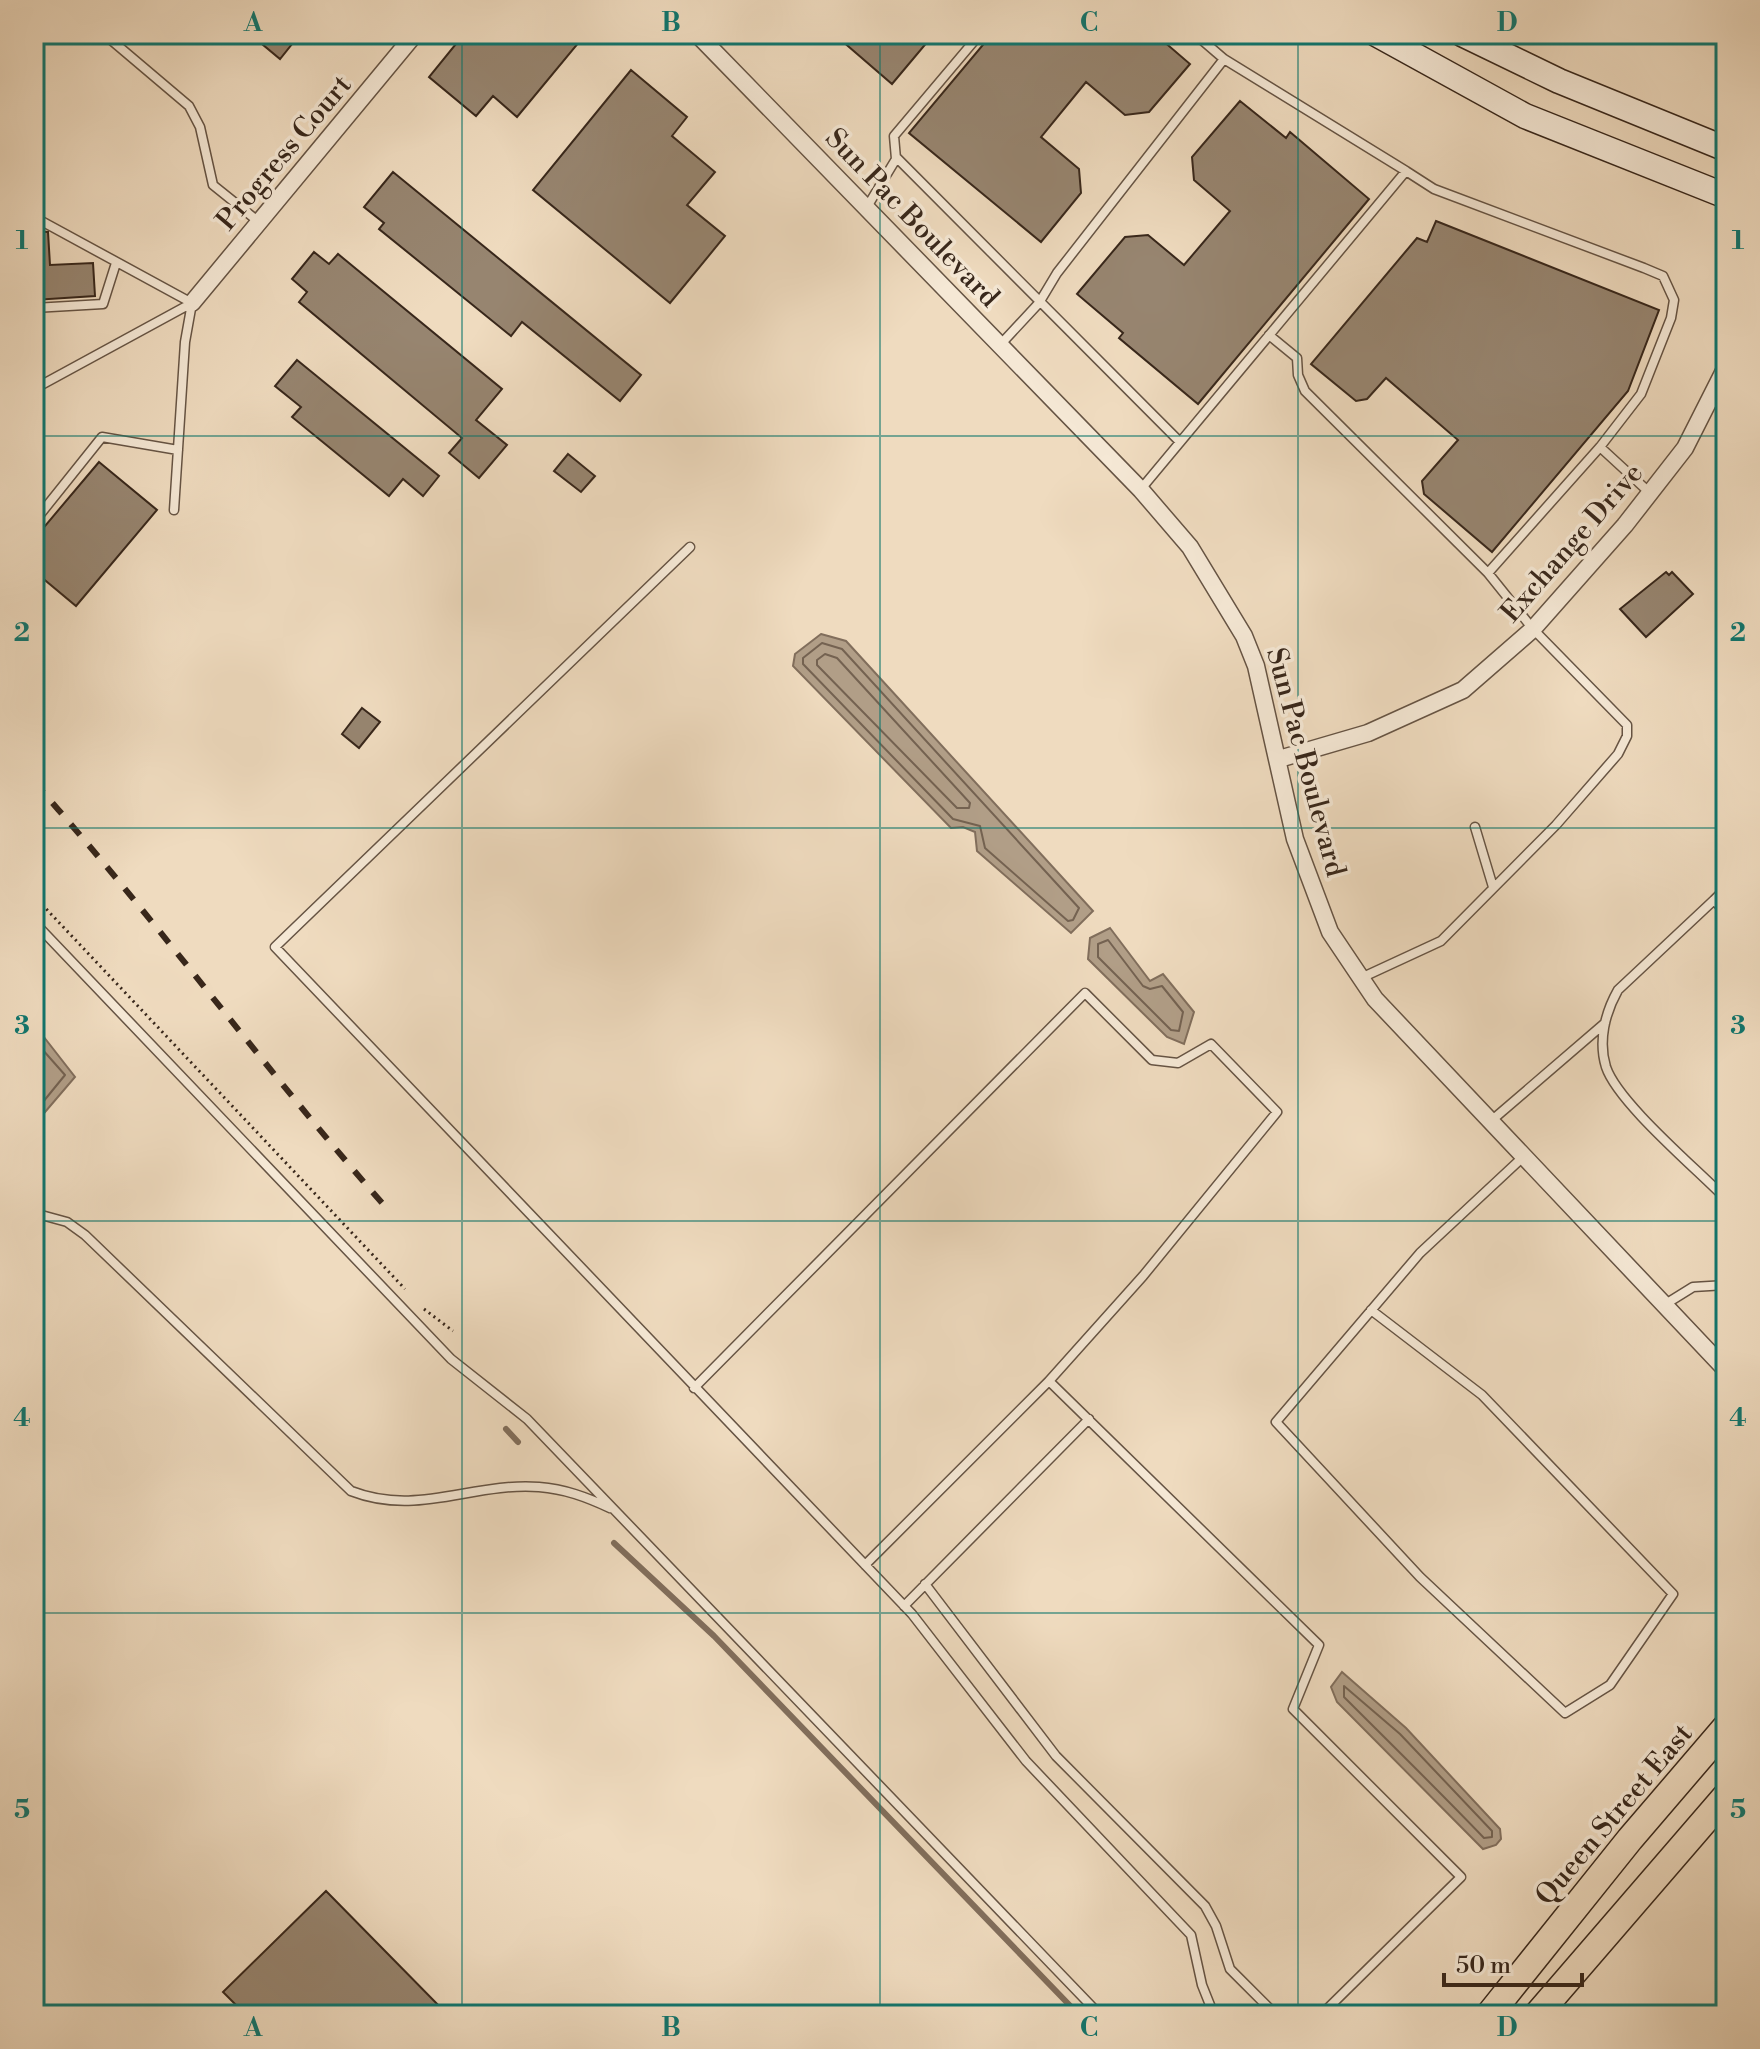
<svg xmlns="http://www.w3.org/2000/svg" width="1760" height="2049" font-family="'Libre Bodoni',serif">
<rect width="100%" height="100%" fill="#efdbbf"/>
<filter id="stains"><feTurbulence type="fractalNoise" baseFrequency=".0025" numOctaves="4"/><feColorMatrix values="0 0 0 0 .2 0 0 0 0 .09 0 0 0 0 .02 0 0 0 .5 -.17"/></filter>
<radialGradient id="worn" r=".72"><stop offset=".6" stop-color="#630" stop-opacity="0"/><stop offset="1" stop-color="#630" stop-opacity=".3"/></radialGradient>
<path fill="#b19e87" stroke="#816e5c" stroke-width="2" d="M 821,634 L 846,641 L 1093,911 L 1071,933 L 977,851 L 975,832 L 963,827 L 951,828 L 793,666 L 795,654 Z
M 1110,928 L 1150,981 L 1163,974 L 1194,1012 L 1184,1044 L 1167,1037 L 1088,959 L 1090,938 Z
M 40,1032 L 75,1077 L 34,1125 L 34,1033 Z
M 1342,1672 L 1406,1728 L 1500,1829 L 1501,1839 L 1496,1845 L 1483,1849 L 1337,1702 L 1331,1687 Z"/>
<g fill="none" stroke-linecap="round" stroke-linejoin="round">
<path stroke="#746251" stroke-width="2" d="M 822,643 L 842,649 L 1079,908 L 1073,920 L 1068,921 L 985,848 L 980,826 L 953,819 L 803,664 L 803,658 Z
M 825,654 L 837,658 L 970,803 L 969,808 L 957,808 L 817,665 L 817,660 Z
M 1108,940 L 1143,986 L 1150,989 L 1162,986 L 1183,1012 L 1179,1031 L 1171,1030 L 1098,957 L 1098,944 Z
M 34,1040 L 65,1075 L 34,1113
M 1344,1686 L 1400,1734 L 1492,1831 L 1492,1837 L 1484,1838 C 1438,1790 1390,1743 1344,1697 Z"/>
<path stroke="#816e5c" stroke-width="6" d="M 506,1429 L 518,1442
M 614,1543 L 714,1636 L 1079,2015"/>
</g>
<path fill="#978570" stroke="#38271b" stroke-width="2" d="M 250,34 L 300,34 L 280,59 Z
M 464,34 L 571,34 L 580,41 L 517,117 L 493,96 L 476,116 L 429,77 Z
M 834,34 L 934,34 L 892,84 Z
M 992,34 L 1155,34 L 1190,64 L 1149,112 L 1125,115 L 1086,82 L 1041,137 L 1079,169 L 1081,193 L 1041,242 L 909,133 Z
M 631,70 L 687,117 L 672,136 L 715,172 L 687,205 L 725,236 L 670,303 L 533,190 Z
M 1240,101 L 1286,138 L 1290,132 L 1369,199 L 1198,404 L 1119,338 L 1123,333 L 1077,294 L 1125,237 L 1148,235 L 1184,265 L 1230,211 L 1194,180 L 1192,157 Z
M 393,172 L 641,375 L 620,401 L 522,322 L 511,336 L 379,229 L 384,223 L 364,207 Z
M 1436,221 L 1659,310 L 1628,391 L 1492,552 L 1424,494 L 1422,481 L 1458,440 L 1386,378 L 1367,399 L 1356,401 L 1311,364 L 1417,238 L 1427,242 Z
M 34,231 L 48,232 L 50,265 L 93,263 L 95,296 L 34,300 Z
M 314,252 L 329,264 L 338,254 L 502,389 L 476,420 L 507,445 L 479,478 L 449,453 L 462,438 L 299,302 L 307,292 L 292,279 Z
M 297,360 L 439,476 L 423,496 L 403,479 L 389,496 L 292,417 L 301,407 L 275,386 Z
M 568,454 L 595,476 L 581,492 L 554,471 Z
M 99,462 L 157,510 L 76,606 L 34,571 L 34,539 Z
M 1666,572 L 1669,575 L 1672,572 L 1693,594 L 1646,637 L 1620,609 Z
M 362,708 L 380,722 L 359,748 L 342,734 Z
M 326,1891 L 448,2015 L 246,2015 L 223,1992 Z"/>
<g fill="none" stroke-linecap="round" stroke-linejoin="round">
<defs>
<path id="lane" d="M 104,34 L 189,106 L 200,127 L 213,185 L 259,222
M 1195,34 L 1224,59 L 1406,171
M 896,157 L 1180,442
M 867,207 L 896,159 L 894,136 L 980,34
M 34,217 L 192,303
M 34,308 L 103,304 L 116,263
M 1269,335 L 1297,358 L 1298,375 L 1305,391 L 1488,573
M 1000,345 L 1039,303 L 1057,273 L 1224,59
M 34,389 L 192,303
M 1600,447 L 1650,493
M 1141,489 L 1406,171 L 1434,189 L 1644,268 L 1663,276 L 1674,300 L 1671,318 L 1641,394 L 1600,447 L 1488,573 L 1533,629 L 1627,725 L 1627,736 L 1618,754 L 1556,825 L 1441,941 L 1361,978
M 174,510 L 185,342 L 192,303
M 34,522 L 102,437 L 178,450
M 690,547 L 275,947 L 912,1614 L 1026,1761 L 1191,1935 L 1202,1985 L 1214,2015
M 1475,827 L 1493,887
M 1714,900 L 1726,888
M 1726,913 L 1714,900 L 1618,990 C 1605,1013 1598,1041 1606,1067 C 1618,1103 1697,1169 1726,1199
M 34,922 L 451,1359 L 527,1419 L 1100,2015
M 1491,1121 L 1605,1023
M 34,1213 L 67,1222 L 85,1235 L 351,1491 C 418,1517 472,1482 539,1487 C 565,1489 586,1497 610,1508
M 1664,1305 L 1693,1287 L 1726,1285
M 1371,1310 L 1482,1395 L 1673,1594 L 1610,1685 L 1565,1713 L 1420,1577 L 1276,1422 L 1420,1253 L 1523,1157
M 694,1388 L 1085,993 L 1152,1060 L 1178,1063 L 1211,1044 L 1277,1112 L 1143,1276 L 1049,1381 L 1319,1645 L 1293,1709 L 1461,1877 L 1321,2015
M 865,1565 L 1049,1381
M 925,1584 L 1056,1756 L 1205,1906 L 1216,1926 L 1230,1969 L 1276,2015
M 904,1606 L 1089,1419"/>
<path id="street" d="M 697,34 L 1141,490 L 1190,547 L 1244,636 L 1256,666 L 1295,839 L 1330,932 L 1375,999 L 1726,1370
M 192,303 L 415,34
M 1279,759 L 1368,733 L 1463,690 L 1533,629 L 1625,525 L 1685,448 L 1726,367"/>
<path id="secondary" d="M 1376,34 L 1525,116 L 1726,196
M 1462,34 L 1559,81 L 1726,149"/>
<path id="primary" d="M 1489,2015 L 1630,1839 L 1726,1727
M 1537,2015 L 1726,1796"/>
</defs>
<use href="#lane" stroke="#665444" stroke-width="11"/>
<use href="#street" stroke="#665444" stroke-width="19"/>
<use href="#secondary" stroke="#38271b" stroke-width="27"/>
<use href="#primary" stroke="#38271b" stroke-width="29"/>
<path stroke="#38271b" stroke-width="3" stroke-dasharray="2 4" stroke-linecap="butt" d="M 34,896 L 405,1289
M 424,1309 L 453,1331"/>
<use href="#lane" stroke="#f5e8d5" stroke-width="8"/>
<use href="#street" stroke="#f5e8d5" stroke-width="16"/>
<use href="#secondary" stroke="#f5e8d5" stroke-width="24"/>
<use href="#primary" stroke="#efdbbf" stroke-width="26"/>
<path stroke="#38271b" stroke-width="6" stroke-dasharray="14 14" stroke-linecap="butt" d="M 34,782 C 155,918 262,1066 383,1204"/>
</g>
<path fill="none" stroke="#0f766e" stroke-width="2" stroke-opacity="0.55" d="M 462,34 L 462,2015M 880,34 L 880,2015M 1298,34 L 1298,2015M 34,436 L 1726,436M 34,828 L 1726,828M 34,1221 L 1726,1221M 34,1613 L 1726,1613"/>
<g text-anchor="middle" stroke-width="7" stroke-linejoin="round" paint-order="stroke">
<g font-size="28" fill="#38271b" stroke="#f5e8d5">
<text transform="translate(283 152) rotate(-50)" y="10">Progress Court</text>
<text transform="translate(913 217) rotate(46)" y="10">Sun Pac Boulevard</text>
<text transform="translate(1571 542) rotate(-49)" y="10">Exchange Drive</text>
<text transform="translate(1307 762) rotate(75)" y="10">Sun Pac Boulevard</text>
<text transform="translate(1613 1814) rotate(-50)" y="10">Queen Street East</text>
</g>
</g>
<rect width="1760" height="2049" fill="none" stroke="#efdbbf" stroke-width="88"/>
<path d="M1444 1973v12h138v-12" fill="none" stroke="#38271b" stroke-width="4"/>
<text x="1456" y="1973" font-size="24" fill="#38271b" stroke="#f5e8d5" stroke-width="6" paint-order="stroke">50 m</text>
<rect x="44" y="44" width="1672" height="1961" fill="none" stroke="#0f766e" stroke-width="3"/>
<g font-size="26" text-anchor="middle" font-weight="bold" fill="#0f766e">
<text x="253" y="31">A</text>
<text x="671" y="31">B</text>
<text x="1089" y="31">C</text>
<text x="1507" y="31">D</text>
<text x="22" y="249">1</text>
<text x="1738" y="249">1</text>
<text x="22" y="641">2</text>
<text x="1738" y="641">2</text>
<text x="22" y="1034">3</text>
<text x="1738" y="1034">3</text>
<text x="22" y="1426">4</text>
<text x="1738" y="1426">4</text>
<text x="22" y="1818">5</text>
<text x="1738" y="1818">5</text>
<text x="253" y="2036">A</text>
<text x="671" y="2036">B</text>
<text x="1089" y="2036">C</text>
<text x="1507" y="2036">D</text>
</g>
<rect width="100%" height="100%" filter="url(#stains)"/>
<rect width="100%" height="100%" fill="url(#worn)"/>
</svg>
